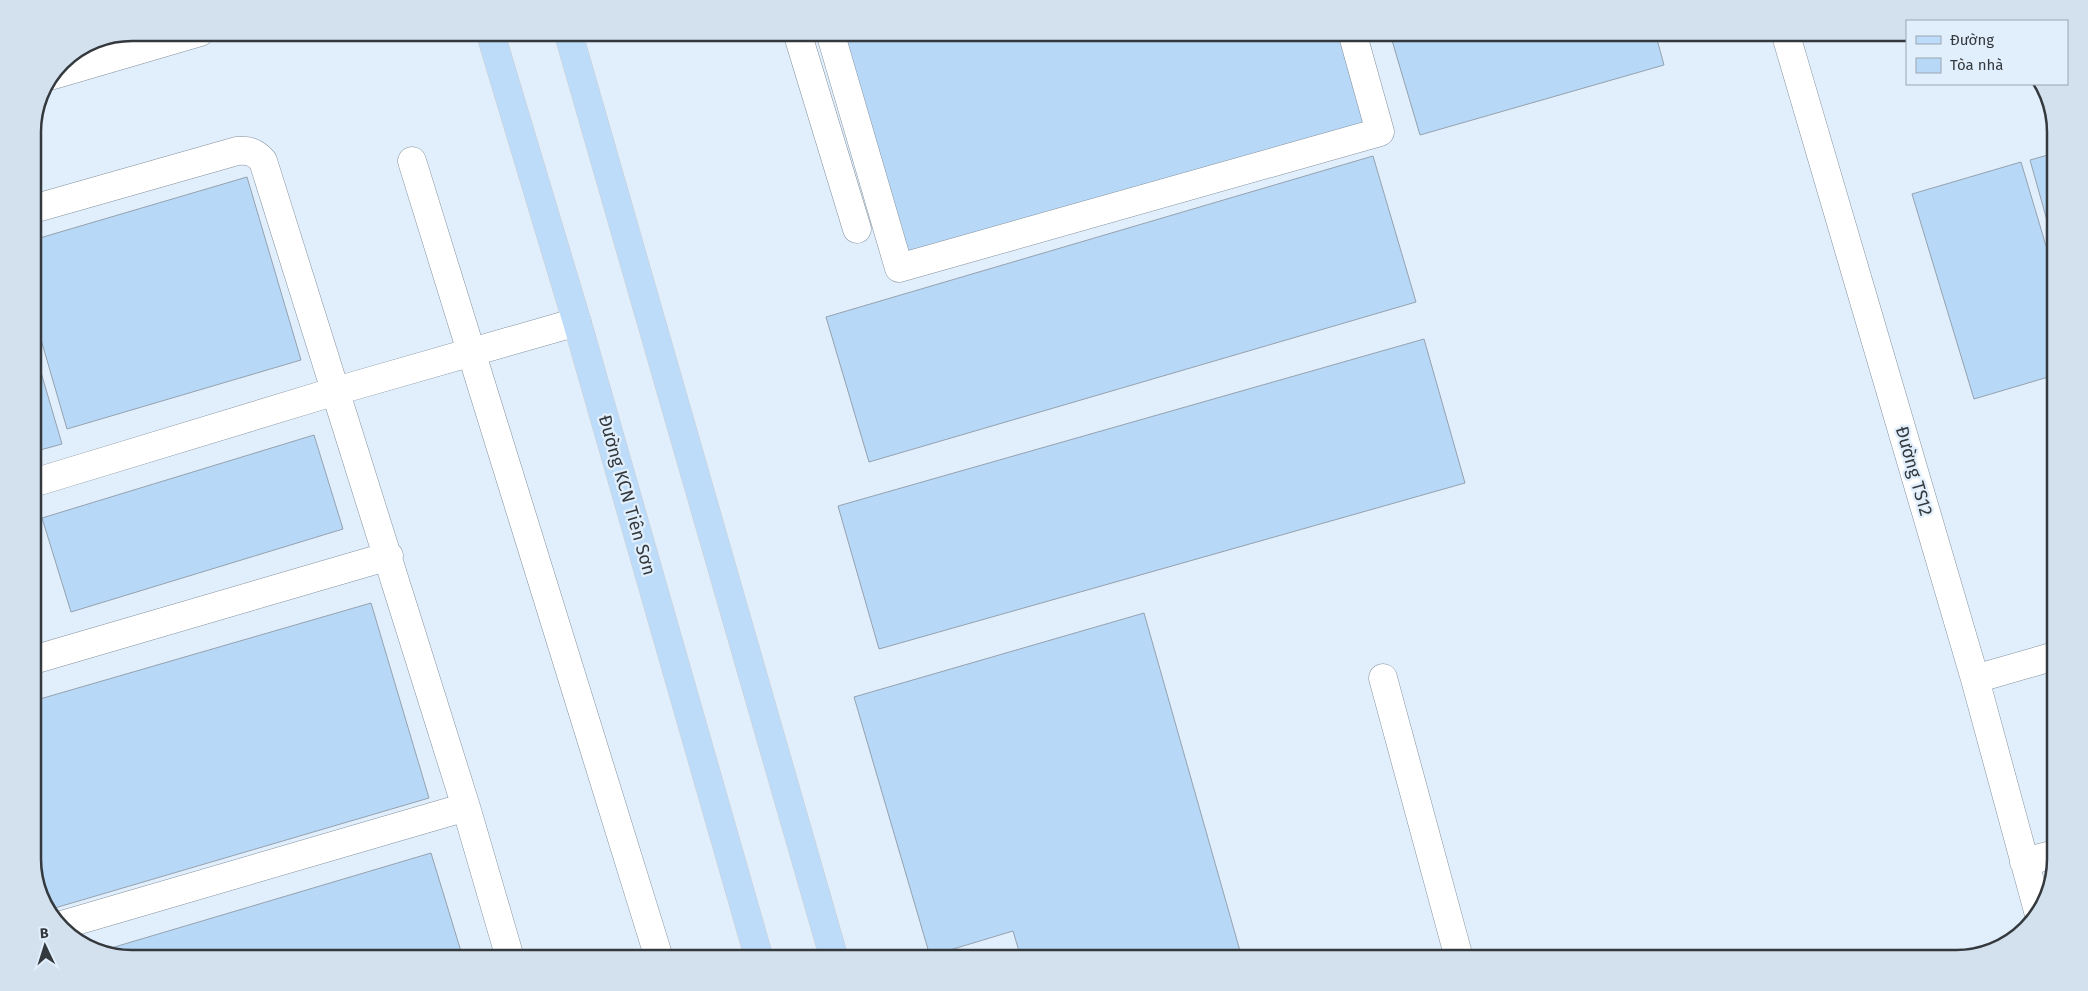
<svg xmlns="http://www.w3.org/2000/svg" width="2088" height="991" font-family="'Fira Sans',sans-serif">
<rect width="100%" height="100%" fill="#e1eefc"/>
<path fill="#b7d8f7" stroke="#95a2af" d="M 842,32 L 1348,32 L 1374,121 L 908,257 Z
M 1407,32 L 1655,32 L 1664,65 L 1420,135 L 1391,37 Z
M 2055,153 L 2055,249 L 2030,160 Z
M 1373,156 L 1416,302 L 869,462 L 826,317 Z
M 2021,162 L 2055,276 L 2055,375 L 1974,399 L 1912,194 Z
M 247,177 L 301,360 L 67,429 L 33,312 L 33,240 Z
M 1424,339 L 1465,483 L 879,649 L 838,506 Z
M 33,345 L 62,444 L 33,452 Z
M 314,435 L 343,529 L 71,612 L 42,518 Z
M 371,603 L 429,798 L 48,910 L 33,866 L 33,701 Z
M 1144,613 L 1242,958 L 1021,958 L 1013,931 L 930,956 L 854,697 Z
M 431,853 L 463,958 L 132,958 L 101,951 Z"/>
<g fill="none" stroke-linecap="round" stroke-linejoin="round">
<defs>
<path id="minor" d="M 797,32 L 857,229
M 830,32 L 899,268 L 1380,132 L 1352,32
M 1785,32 L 1975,679 L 2038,911
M 53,75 L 200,32
M 412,161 L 659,958
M 33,209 L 237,151 C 249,150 255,152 263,161 L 466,807 L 510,958
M 33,483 L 336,391 L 577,322
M 33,660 L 389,556
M 1383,678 L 1459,958
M 1975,679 L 2055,656
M 2024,862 L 2055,854
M 62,925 L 466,807"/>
<path id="major" d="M 490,32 L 577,322 L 759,958
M 568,32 L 834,958"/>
</defs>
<use href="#minor" stroke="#84919d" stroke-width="29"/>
<use href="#major" stroke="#cecfd1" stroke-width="29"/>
<use href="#minor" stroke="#fff" stroke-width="28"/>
<use href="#major" stroke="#bcdcfa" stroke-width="28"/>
</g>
<g text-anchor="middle" stroke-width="4.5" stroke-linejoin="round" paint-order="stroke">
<g font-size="18" fill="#34393e" stroke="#e1eefc">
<text transform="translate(1914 471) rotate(74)" y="6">Đường TS12</text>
<text transform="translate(627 495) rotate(74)" y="6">Đường KCN Tiên Sơn</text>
</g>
</g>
<path d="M0 0H2088V991H0ZM132 41H1956A91 91 0 0 1 2047 132V859A91 91 0 0 1 1956 950H132A91 91 0 0 1 41 859V132A91 91 0 0 1 132 41Z" fill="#d3e0ed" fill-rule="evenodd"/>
<path fill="none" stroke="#34393e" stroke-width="2.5" d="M132 41H1956A91 91 0 0 1 2047 132V859A91 91 0 0 1 1956 950H132A91 91 0 0 1 41 859V132A91 91 0 0 1 132 41Z"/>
<rect x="1906" y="20" width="162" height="65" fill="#e1eefc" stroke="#9ca6b0"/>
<rect x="1916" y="36" width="25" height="8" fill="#bcdcfa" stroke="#9ca6b0"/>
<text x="1950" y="45" font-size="15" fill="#34393e">Đường</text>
<rect x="1916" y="58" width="25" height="15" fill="#b7d8f7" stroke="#9ca6b0"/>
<text x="1950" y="70" font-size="15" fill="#34393e">Tòa nhà</text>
<g transform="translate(45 946) rotate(356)" stroke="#e1eefc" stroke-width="4" paint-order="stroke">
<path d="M0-4L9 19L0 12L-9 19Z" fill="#34393e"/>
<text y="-8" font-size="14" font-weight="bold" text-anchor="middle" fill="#34393e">B</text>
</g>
</svg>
